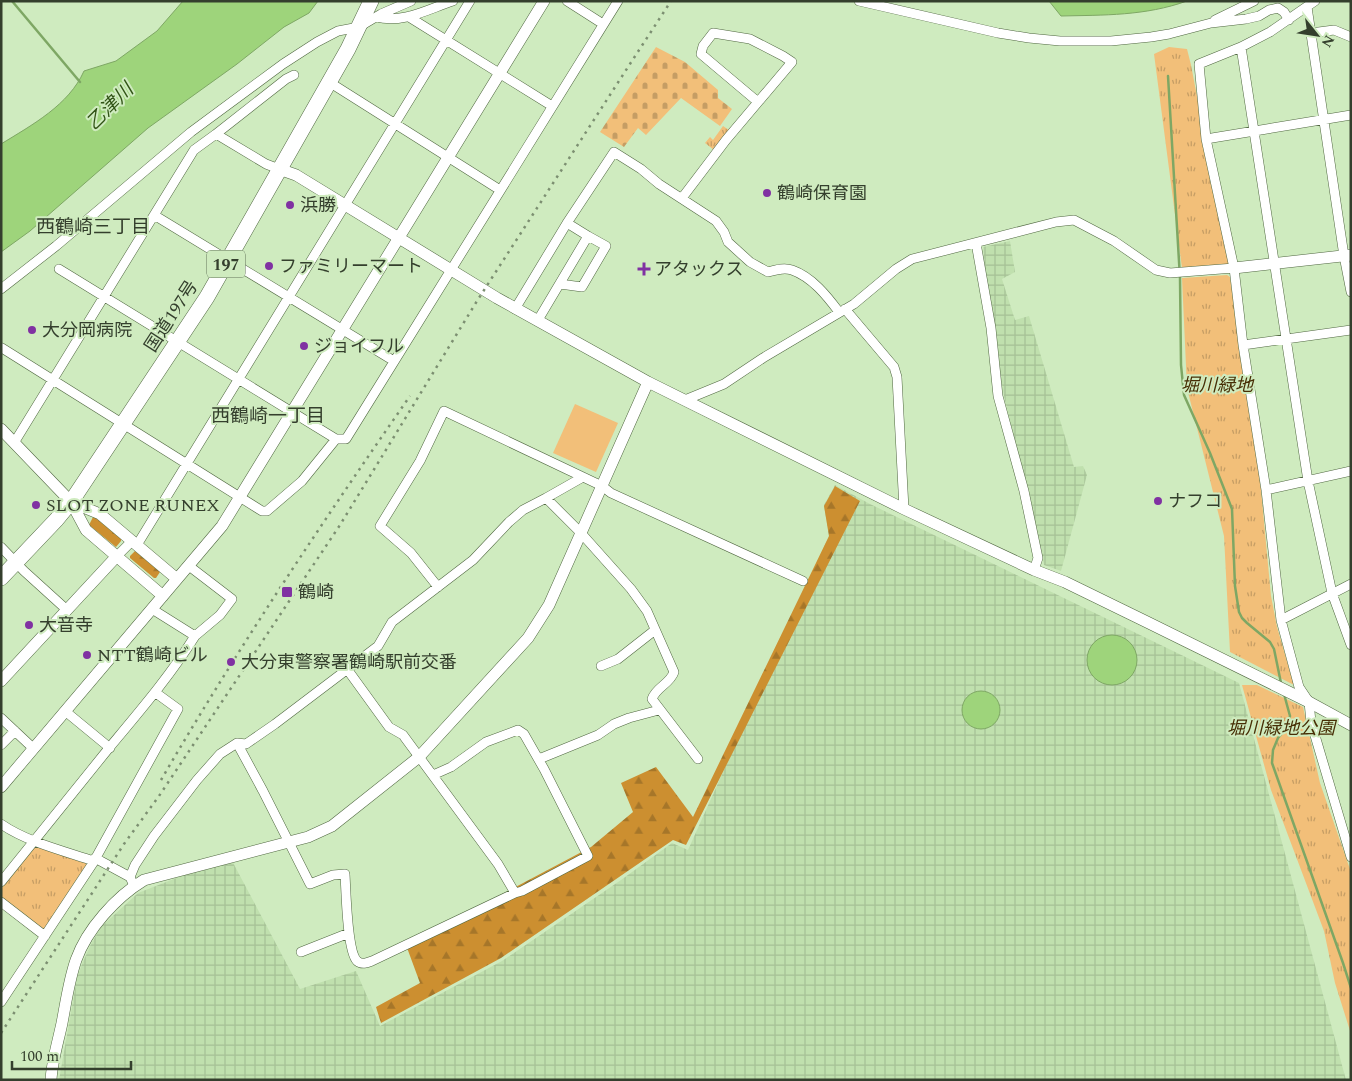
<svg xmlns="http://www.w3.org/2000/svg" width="1352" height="1081" font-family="Spectral,'Noto Sans JP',serif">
<defs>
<pattern id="industrial-grid" width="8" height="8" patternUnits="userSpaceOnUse" patternTransform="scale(1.25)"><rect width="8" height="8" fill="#c0e0ae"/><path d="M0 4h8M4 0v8" fill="none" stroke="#a6c196"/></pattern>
<pattern id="grass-tufts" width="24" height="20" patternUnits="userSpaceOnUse" patternTransform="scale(1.25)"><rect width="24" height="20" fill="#f2bf79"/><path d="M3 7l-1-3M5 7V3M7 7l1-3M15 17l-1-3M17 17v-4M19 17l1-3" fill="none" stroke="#c59d64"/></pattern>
<pattern id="forest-firs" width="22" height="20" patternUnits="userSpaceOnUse" patternTransform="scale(1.25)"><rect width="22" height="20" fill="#cc8f30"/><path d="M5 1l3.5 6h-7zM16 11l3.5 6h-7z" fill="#a67629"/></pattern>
<pattern id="cemetery-stones" width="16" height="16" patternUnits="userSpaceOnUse" patternTransform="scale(1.25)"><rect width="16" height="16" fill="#f2bf79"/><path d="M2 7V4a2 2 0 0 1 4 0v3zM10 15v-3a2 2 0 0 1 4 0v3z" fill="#c59d64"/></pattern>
</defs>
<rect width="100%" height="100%" fill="#cfebbf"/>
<path fill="url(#industrial-grid)" d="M 1010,241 L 1015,272 L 1002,279 L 1015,320 L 1029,316 L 1074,467 L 1083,466 L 1087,475 L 1061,571 L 1044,565 L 1004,396 L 991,325 L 983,247 Z
M 835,485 L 870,504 L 1239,683 L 1346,1080 L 59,1080 L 77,978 L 82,964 L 90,946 L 101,927 L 138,893 L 230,857 L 300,989 L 356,971 L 380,1026 L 502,961 L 621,880 L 672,843 L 688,850 L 829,536 L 824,505 Z"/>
<path fill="url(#grass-tufts)" d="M 1169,47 L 1187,49 L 1191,65 L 1229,264 L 1182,268 L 1154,54 Z
M 723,126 L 729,130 L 714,150 L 705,143 L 710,137 L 713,140 Z
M 1227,275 L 1230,277 L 1258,458 L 1271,596 L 1277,627 L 1294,685 L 1230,652 L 1224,536 L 1187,388 L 1182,278 Z
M 1242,685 L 1257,685 L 1303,707 L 1320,783 L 1351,872 L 1351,1034 L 1335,983 L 1324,931 L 1271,790 Z
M 35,846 L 86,863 L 87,866 L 45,931 L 1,899 L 1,889 Z"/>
<path fill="url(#forest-firs)" d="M 835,486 L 860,501 L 686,845 L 673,840 L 501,958 L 381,1023 L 376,1007 L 420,983 L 406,945 L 591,847 L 633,812 L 621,783 L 656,767 L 693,817 L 829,536 L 824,506 Z
M 93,517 L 96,518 L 121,539 L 121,541 L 116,547 L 89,525 Z
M 135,551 L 160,572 L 156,578 L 154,578 L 130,558 L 130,556 Z"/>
<path fill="url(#cemetery-stones)" d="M 656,47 L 685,62 L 718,90 L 718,98 L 732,109 L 720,126 L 681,98 L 646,135 L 638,128 L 624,147 L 600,132 Z"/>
<path fill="#f2bf79" d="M 575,404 L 618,423 L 596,472 L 553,453 Z"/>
<path fill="#9ed47b" stroke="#7ea764" d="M 183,1 L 318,1 L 309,13 L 284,27 L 237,64 L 148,128 L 30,231 L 1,252 L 1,144 C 32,125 69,105 84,71 L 116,61 L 157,31 Z
M 1049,1 L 1187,1 C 1145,16 1104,15 1061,16 Z
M1087 660a25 25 0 1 1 50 0a25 25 0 1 1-50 0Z
M962 710a19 19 0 1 1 38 0a19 19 0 1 1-38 0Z"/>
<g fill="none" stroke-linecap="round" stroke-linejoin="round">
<path stroke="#7ea764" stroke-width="2.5" d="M 12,1 L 80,82
M 1168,76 L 1180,278 L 1181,365 L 1184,395 L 1210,453 L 1232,509 L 1235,586 L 1239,612 L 1242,618 L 1247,623 L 1270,642 L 1274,649 L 1281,683
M 1284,694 L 1290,716 L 1288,726 L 1278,738 L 1273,750 L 1272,763 L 1343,963 L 1351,988"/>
<defs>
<path id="street" d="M 567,1 L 603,24
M 859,1 L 998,33 L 1029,38 L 1060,41 L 1111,41 L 1151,37 L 1169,34 L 1211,23 L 1246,19 L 1259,16 L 1269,10 L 1278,8 L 1284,12 L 1289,20
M 1315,1 L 1270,32 L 1241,47 L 1199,64 L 1206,139 L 1234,268 L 1243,345 L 1266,490 L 1281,620 L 1299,687 L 1309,702 L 1311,722 L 1351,857
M 1307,7 L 1344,256 L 1351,292
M 376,17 C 403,24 428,9 453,1
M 409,17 L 552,106
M 1215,20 L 1254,1
M 1311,33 L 1334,30 L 1351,37
M 1241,47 L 1308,481 L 1332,593 L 1351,645
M 329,82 L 500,190
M 216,134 L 286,79 L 294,75
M 1206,139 L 1351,115
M 682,198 L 726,140 L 792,62 L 783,56 L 750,39 L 713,33 L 703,46 L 701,54 L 758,102
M 154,215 L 394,361
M 976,243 L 991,328 L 998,396 L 1024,491 L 1038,558 L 1034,570
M 59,269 L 336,439 L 346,439 L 618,1
M 560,284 L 582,287 L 606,246 L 588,236
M 1,289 L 56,246 L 191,132 L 283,64 L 317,42 L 338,31 L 359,27 L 381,14 L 411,1
M 515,309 L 567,223 L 614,152 L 641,169 L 659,184 L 716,221 L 724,232 L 728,242 L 750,262 L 768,272 C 775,270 784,267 792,270 C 812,277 827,296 839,312
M 845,309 L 894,367 L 897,377 L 904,509
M 538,320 L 588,236 L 567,223
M 1243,345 L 1351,330
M 1,349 L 2,348 L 262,511 L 267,511 L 302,481 L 336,439
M 685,400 L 724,384 L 763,358 L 854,304 L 896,269 L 912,259 L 1056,222 L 1074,220 L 1114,241 L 1156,270 L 1170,273 L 1234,268
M 14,443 L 194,150 L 216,134 L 266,164 L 279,169
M 1266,490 L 1351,471
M 546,498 L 583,477
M 137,545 L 470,1
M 1,547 L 24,571 L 67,610
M 116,557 L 132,541
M 438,587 L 411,553 L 380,526 L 420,461 L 444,411 L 602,486 L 611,493 L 803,581
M 152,609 L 195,636 L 220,615 L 232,599 L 189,566
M 1281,620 L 1351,584
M 601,666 L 618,659 L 655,630
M 65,711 L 110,748
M 1,718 L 34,749
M 237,743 L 263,791 L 310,884 L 333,875 L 345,874 C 346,890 347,951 357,961 C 362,965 367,963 372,961 L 515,893 L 498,864 L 403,735 L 389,727 L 347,669
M 1,745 L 15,731
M 539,759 L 598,735 L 614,724 L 629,718 L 659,710
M 433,775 L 451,767 L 486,742 L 518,730 L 524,734 L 544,769 L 588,856 L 522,891 L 515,893
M 1,824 C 27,842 64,851 94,861
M 95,858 L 130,877
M 1,882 C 37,837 73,792 109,748 C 139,712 170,676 195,636
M 134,886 L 130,877 L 135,865 L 154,836 L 197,780 L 220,754 L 237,743 L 246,744 L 275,724 L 378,646 L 392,622 L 473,560 L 509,522 L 523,510 L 546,498 L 581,533 L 631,589 L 647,611 L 674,672 C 670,684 656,687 652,699 L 698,759
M 1,902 L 45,936
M 301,952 L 349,933
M 1,1002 L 93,863 L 178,709 L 156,693"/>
<path id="secondary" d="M 279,169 L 296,175 L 497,298 L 648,382 L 904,509 L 1034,570 L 1065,582 L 1149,623 L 1309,702 L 1351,725
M 1234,268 L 1351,255
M 1,429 L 71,502 L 86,530 L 163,596
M 71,502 L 100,514 L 177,579
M 1,681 L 116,557
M 1,787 L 222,526 L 544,1
M 51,1080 C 52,1061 58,1042 62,1023 C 66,1002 69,980 76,960 C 87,929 116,897 144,880 L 308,837 L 332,826 L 419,757 L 528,638 L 549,605 L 648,382"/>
<path id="highway" d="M 1,578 L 57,519 L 71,502 L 207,297 L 348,49 L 371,1"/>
</defs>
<use href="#street" stroke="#506741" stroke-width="10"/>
<use href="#secondary" stroke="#506741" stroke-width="12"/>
<use href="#highway" stroke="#506741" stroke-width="16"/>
<use href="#street" stroke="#fff" stroke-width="9"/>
<use href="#secondary" stroke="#fff" stroke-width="11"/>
<use href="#highway" stroke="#fff" stroke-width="15"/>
<path stroke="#7c8f71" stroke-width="2.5" stroke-dasharray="2.5 5" stroke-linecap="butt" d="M 161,780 C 238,648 323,521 410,396
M 1,1033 L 124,844 L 159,796 L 340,525 L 477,301 L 628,67 L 671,1"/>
</g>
<g fill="#8031a2" stroke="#cfebbf" stroke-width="2">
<circle cx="767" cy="193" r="5"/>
<circle cx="290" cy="205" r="5"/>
<circle cx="269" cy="266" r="5"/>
<path d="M641.5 261.5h5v5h5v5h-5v5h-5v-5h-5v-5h5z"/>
<circle cx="32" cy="330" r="5"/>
<circle cx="304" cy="346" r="5"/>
<circle cx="1158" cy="501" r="5"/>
<circle cx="36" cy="505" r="5"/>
<rect x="281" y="586" width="12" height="12" rx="2.5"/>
<circle cx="29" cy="625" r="5"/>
<circle cx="87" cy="655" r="5"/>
<circle cx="231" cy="662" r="5"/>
</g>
<g text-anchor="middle" stroke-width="4" stroke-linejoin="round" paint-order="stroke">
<rect fill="#cfebbf" stroke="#627359" stroke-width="1" x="207" y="250.5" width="38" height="27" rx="4"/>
<g font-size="16" font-weight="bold" fill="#343f2d">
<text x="226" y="270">197</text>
</g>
<g font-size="18" fill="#343f2d" stroke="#cfebbf" text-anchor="start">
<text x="777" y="199">鶴崎保育園</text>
<text x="300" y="211">浜勝</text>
<text x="279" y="272">ファミリーマート</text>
<text x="654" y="275">アタックス</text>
<text x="42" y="336">大分岡病院</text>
<text x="314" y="352">ジョイフル</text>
<text x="1168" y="507">ナフコ</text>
<text x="46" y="511">SLOT ZONE RUNEX</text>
<text x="298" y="598">鶴崎</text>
<text x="39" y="631">大音寺</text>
<text x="97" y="661">NTT鶴崎ビル</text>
<text x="241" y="668">大分東警察署鶴崎駅前交番</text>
</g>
<g font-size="18" fill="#343f2d" stroke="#cfebbf">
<text transform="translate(171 316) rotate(-57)" y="6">国道197号</text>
</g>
<g font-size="18" font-style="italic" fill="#472e05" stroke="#cfebbf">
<text x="1217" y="391">堀川緑地</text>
<text x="1281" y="734">堀川緑地公園</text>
</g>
<g font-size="19" font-style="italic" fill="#315316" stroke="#cfebbf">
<text transform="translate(109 106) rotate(-45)" y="7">乙津川</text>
</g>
<g font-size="19" fill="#343f2d" stroke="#cfebbf">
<text x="93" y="233">西鶴崎三丁目</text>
<text x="268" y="422">西鶴崎一丁目</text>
</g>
</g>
<rect width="1352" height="1081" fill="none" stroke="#343f2d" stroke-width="5"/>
<g transform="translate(1317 35) rotate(120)" stroke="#cfebbf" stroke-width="4" paint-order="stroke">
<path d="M0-4L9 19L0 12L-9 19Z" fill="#343f2d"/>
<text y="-8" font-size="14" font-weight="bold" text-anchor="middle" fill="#343f2d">N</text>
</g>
<path d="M12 1061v8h119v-8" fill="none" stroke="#343f2d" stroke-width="2.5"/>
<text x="20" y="1061" font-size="15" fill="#343f2d" stroke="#cfebbf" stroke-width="4" paint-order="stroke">100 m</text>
</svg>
